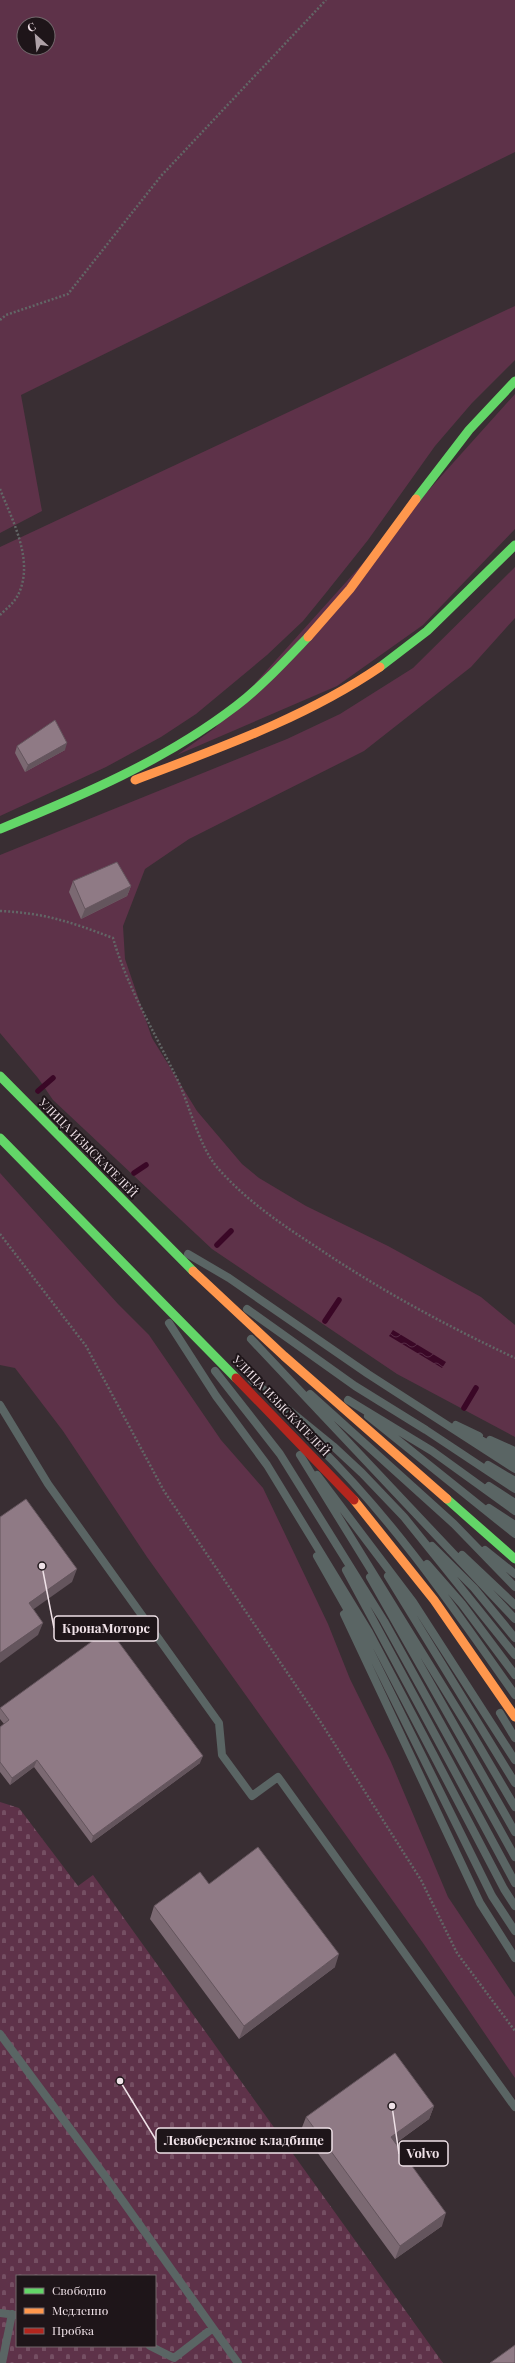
<svg xmlns="http://www.w3.org/2000/svg" width="515" height="2363" font-family="'Playfair Display',serif">
<defs>
<pattern id="cemetery-stones" width="16" height="16" patternUnits="userSpaceOnUse"><rect width="16" height="16" fill="#5e3249"/><path d="M2 7V4a2 2 0 0 1 4 0v3zM10 15v-3a2 2 0 0 1 4 0v3z" fill="#754f63"/></pattern>
<pattern id="water-waves" width="16" height="10" patternUnits="userSpaceOnUse"><rect width="16" height="10" fill="#3a0726"/><path d="M0 5q4-4 8 0t8 0" fill="none" stroke="#572b46"/></pattern>
</defs>
<rect width="100%" height="100%" fill="#392e33"/>
<path fill="#5e3249" fill-rule="evenodd" d="M 0,0 L 515,0 L 515,152 L 21,395 L 42,511 L 0,533 ZM 24,24 L 48,24 L 48,48 L 24,48 Z
M 515,306 L 515,360 L 472,403 L 435,446 L 368,540 L 325,594 L 303,621 L 267,655 L 196,714 L 161,737 L 106,767 L 0,816 L 0,547 Z
M 515,394 L 515,529 L 423,625 L 337,686 L 177,755 L 215,728 Z
M 515,567 L 515,618 L 471,667 L 364,751 L 189,839 L 145,869 L 123,926 L 125,959 L 152,1038 L 197,1111 L 242,1164 L 259,1178 L 306,1206 L 388,1246 L 481,1297 L 515,1325 L 515,1437 L 397,1374 L 212,1249 L 53,1100 L 38,1078 L 0,1033 L 0,855 L 287,739 L 340,714 L 413,668 Z
M 0,1173 L 118,1304 L 149,1335 L 221,1440 L 263,1488 L 328,1624 L 350,1679 L 391,1762 L 448,1897 L 515,1997 L 515,2078 L 423,1943 L 147,1557 L 63,1431 L 15,1368 L 0,1365 Z"/>
<path fill="url(#cemetery-stones)" fill-rule="evenodd" d="M 0,1802 L 19,1808 L 78,1886 L 93,1875 L 443,2363 L 0,2363 ZM 17,2276 L 155,2276 L 155,2346 L 17,2346 Z"/>
<path fill="url(#water-waves)" d="M 393,1330 L 446,1362 L 442,1368 L 389,1336 Z"/>
<g fill="none" stroke-linecap="round" stroke-linejoin="round">
<path stroke="#3a0726" stroke-width="5.5" d="M 38,1091 L 53,1078
M 134,1173 L 146,1165
M 217,1245 L 231,1231
M 325,1321 L 339,1300
M 464,1408 L 476,1388"/>
<path stroke="#626666" stroke-width="2.5" stroke-dasharray="2 2" stroke-linecap="butt" d="M 0,320 L 6,315 L 68,294 L 161,176 L 326,0
M 0,489 C 12,520 35,561 18,595 C 14,603 6,609 0,615
M 0,911 C 45,913 71,922 113,938 C 128,990 157,1036 180,1085 C 190,1109 200,1146 216,1166 C 245,1200 281,1224 318,1248 C 380,1290 447,1326 515,1358
M 0,1234 L 86,1346 L 164,1491 L 320,1721 L 421,1880 L 457,1953 L 515,2031"/>
<path stroke="#5a6564" stroke-width="8" d="M 188,1254 L 229,1278 L 368,1374 L 515,1469
M 247,1309 L 355,1386 L 426,1430 L 515,1489
M 169,1323 L 216,1396 L 267,1465 L 369,1632 L 504,1889 L 515,1906
M 251,1339 L 515,1619
M 215,1371 L 280,1454 L 384,1621 L 515,1857
M 252,1380 L 333,1446 L 362,1473 L 404,1517 L 515,1655
M 310,1394 L 454,1524 L 515,1587
M 348,1400 L 432,1451 L 515,1511
M 0,1405 L 48,1484 L 219,1723 L 222,1755 L 252,1796 L 278,1777 L 515,2107
M 368,1416 L 515,1534
M 456,1425 L 479,1436
M 474,1436 L 515,1460
M 490,1440 L 515,1451
M 316,1444 C 393,1519 453,1607 515,1695
M 300,1455 L 468,1727 L 515,1807
M 488,1465 L 515,1481
M 317,1475 L 413,1602 L 515,1760
M 489,1486 L 515,1503
M 489,1508 L 515,1525
M 432,1546 L 474,1588 L 515,1638
M 485,1550 L 515,1574
M 462,1555 L 515,1605
M 317,1556 L 363,1637 L 492,1896 L 515,1931
M 427,1564 L 462,1604 L 515,1675
M 346,1570 L 515,1883
M 388,1576 L 515,1783
M 370,1577 L 515,1832
M 344,1614 L 480,1903 L 515,1958
M 500,1713 L 515,1738
M 0,2034 L 105,2176 L 213,2328
M 0,2313 L 16,2315
M 150,2346 L 174,2358 L 213,2328 L 238,2363
M 2,2363 L 12,2314"/>
<path stroke="#63d668" stroke-width="9" d="M 416,499 L 469,430 L 515,381
M 380,667 L 427,631 L 515,545
M 0,829 C 81,796 166,760 236,706 C 262,686 285,661 308,637
M 0,1076 L 193,1271
M 0,1138 L 236,1378
M 447,1499 L 515,1559"/>
<path stroke="#ff974d" stroke-width="9" d="M 308,637 L 350,589 L 416,499
M 135,780 C 219,748 305,718 380,667
M 193,1271 L 284,1356 L 447,1499
M 354,1500 L 434,1600 L 515,1717"/>
<path stroke="#b3261e" stroke-width="9" d="M 236,1378 L 354,1500"/>
</g>
<path fill="#7b6972" d="M 17,746 L 65,750 L 25,772 L 15,753 Z
M 73,881 L 131,886 L 127,896 L 81,919 L 69,892 Z
M 0,1708 L 200,1763 L 91,1843 L 34,1767 L 10,1785 L 0,1772 L 0,1727 L 4,1724 L 0,1719 Z
M 154,1906 L 335,1967 L 239,2039 L 150,1919 Z
M 434,2106 L 429,2119 L 396,2143 L 442,2226 L 395,2259 L 301,2130 L 306,2117 Z"/>
<path fill="#64555d" d="M 67,743 L 65,750 L 25,772 L 28,765 Z
M 131,886 L 127,896 L 81,919 L 85,909 Z
M 77,1569 L 72,1582 L 24,1616 L 29,1603 Z
M 43,1623 L 38,1635 L 0,1663 L 0,1653 Z
M 203,1756 L 200,1763 L 91,1843 L 93,1836 Z
M 37,1760 L 34,1767 L 10,1785 L 12,1778 Z
M 339,1954 L 335,1967 L 239,2039 L 244,2026 Z
M 434,2106 L 429,2119 L 386,2150 L 391,2137 Z
M 446,2213 L 442,2226 L 395,2259 L 400,2246 Z"/>
<path fill="#8f7a85" stroke="#64555d" d="M 55,720 L 67,743 L 28,765 L 17,746 Z
M 117,862 L 131,886 L 85,909 L 73,881 Z
M 26,1499 L 77,1569 L 29,1603 L 43,1623 L 0,1653 L 0,1517 Z
M 109,1629 L 203,1756 L 93,1836 L 37,1760 L 12,1778 L 0,1762 L 0,1727 L 9,1720 L 0,1708 Z
M 258,1847 L 339,1954 L 244,2026 L 154,1906 L 200,1872 L 209,1884 Z
M 395,2053 L 434,2106 L 391,2137 L 446,2213 L 400,2246 L 306,2117 Z
M 515,2345 L 515,2363 L 490,2363 Z"/>
<g text-anchor="middle" stroke-width="4" stroke-linejoin="round" paint-order="stroke">
<g font-size="12" fill="#efe1e7" stroke="#1e1519">
<text transform="translate(88 1148) rotate(45)" y="4">УЛИЦА ИЗЫСКАТЕЛЕЙ</text>
<text transform="translate(281 1406) rotate(46)" y="4">УЛИЦА ИЗЫСКАТЕЛЕЙ</text>
</g>
</g>
<path fill="none" stroke="#efe1e7" stroke-width="1.5" d="M42 1566L54 1628M120 2081L156 2140M392 2106L399 2154"/>
<g fill="#efe1e7" stroke="#1e1519" stroke-width="1.5">
<circle cx="42" cy="1566" r="4"/>
<circle cx="120" cy="2081" r="4"/>
<circle cx="392" cy="2106" r="4"/>
</g>
<g fill="#1e1519" stroke="#efe1e7" stroke-width="1.5">
<rect x="54" y="1616" width="104" height="25" rx="4"/>
<rect x="156" y="2128" width="176" height="25" rx="4"/>
<rect x="399" y="2141" width="49" height="25" rx="4"/>
</g>
<g font-size="13" text-anchor="middle" font-weight="bold" fill="#efe1e7">
<text x="106" y="1633">КронаМоторс</text>
<text x="244" y="2145">Левобережное кладбище</text>
<text x="423" y="2158">Volvo</text>
</g>
<rect x="16" y="2275" width="140" height="72" fill="#1e1519" stroke="#72676b"/>
<rect x="24" y="2288" width="20" height="6" fill="#63d668" stroke="#72676b"/>
<text x="52" y="2295" font-size="12" fill="#efe1e7">Свободно</text>
<rect x="24" y="2308" width="20" height="6" fill="#ff974d" stroke="#72676b"/>
<text x="52" y="2315" font-size="12" fill="#efe1e7">Медленно</text>
<rect x="24" y="2328" width="20" height="6" fill="#b3261e" stroke="#72676b"/>
<text x="52" y="2335" font-size="12" fill="#efe1e7">Пробка</text>
<g transform="translate(36 36) rotate(333)"><circle r="19" fill="#1e1519" stroke="#72676b"/>
<path d="M0-3L7 15L0 10L-7 15Z" fill="#afa2a8"/>
<text y="-6" font-size="11" font-weight="bold" text-anchor="middle" fill="#efe1e7">С</text>
</g>
</svg>
